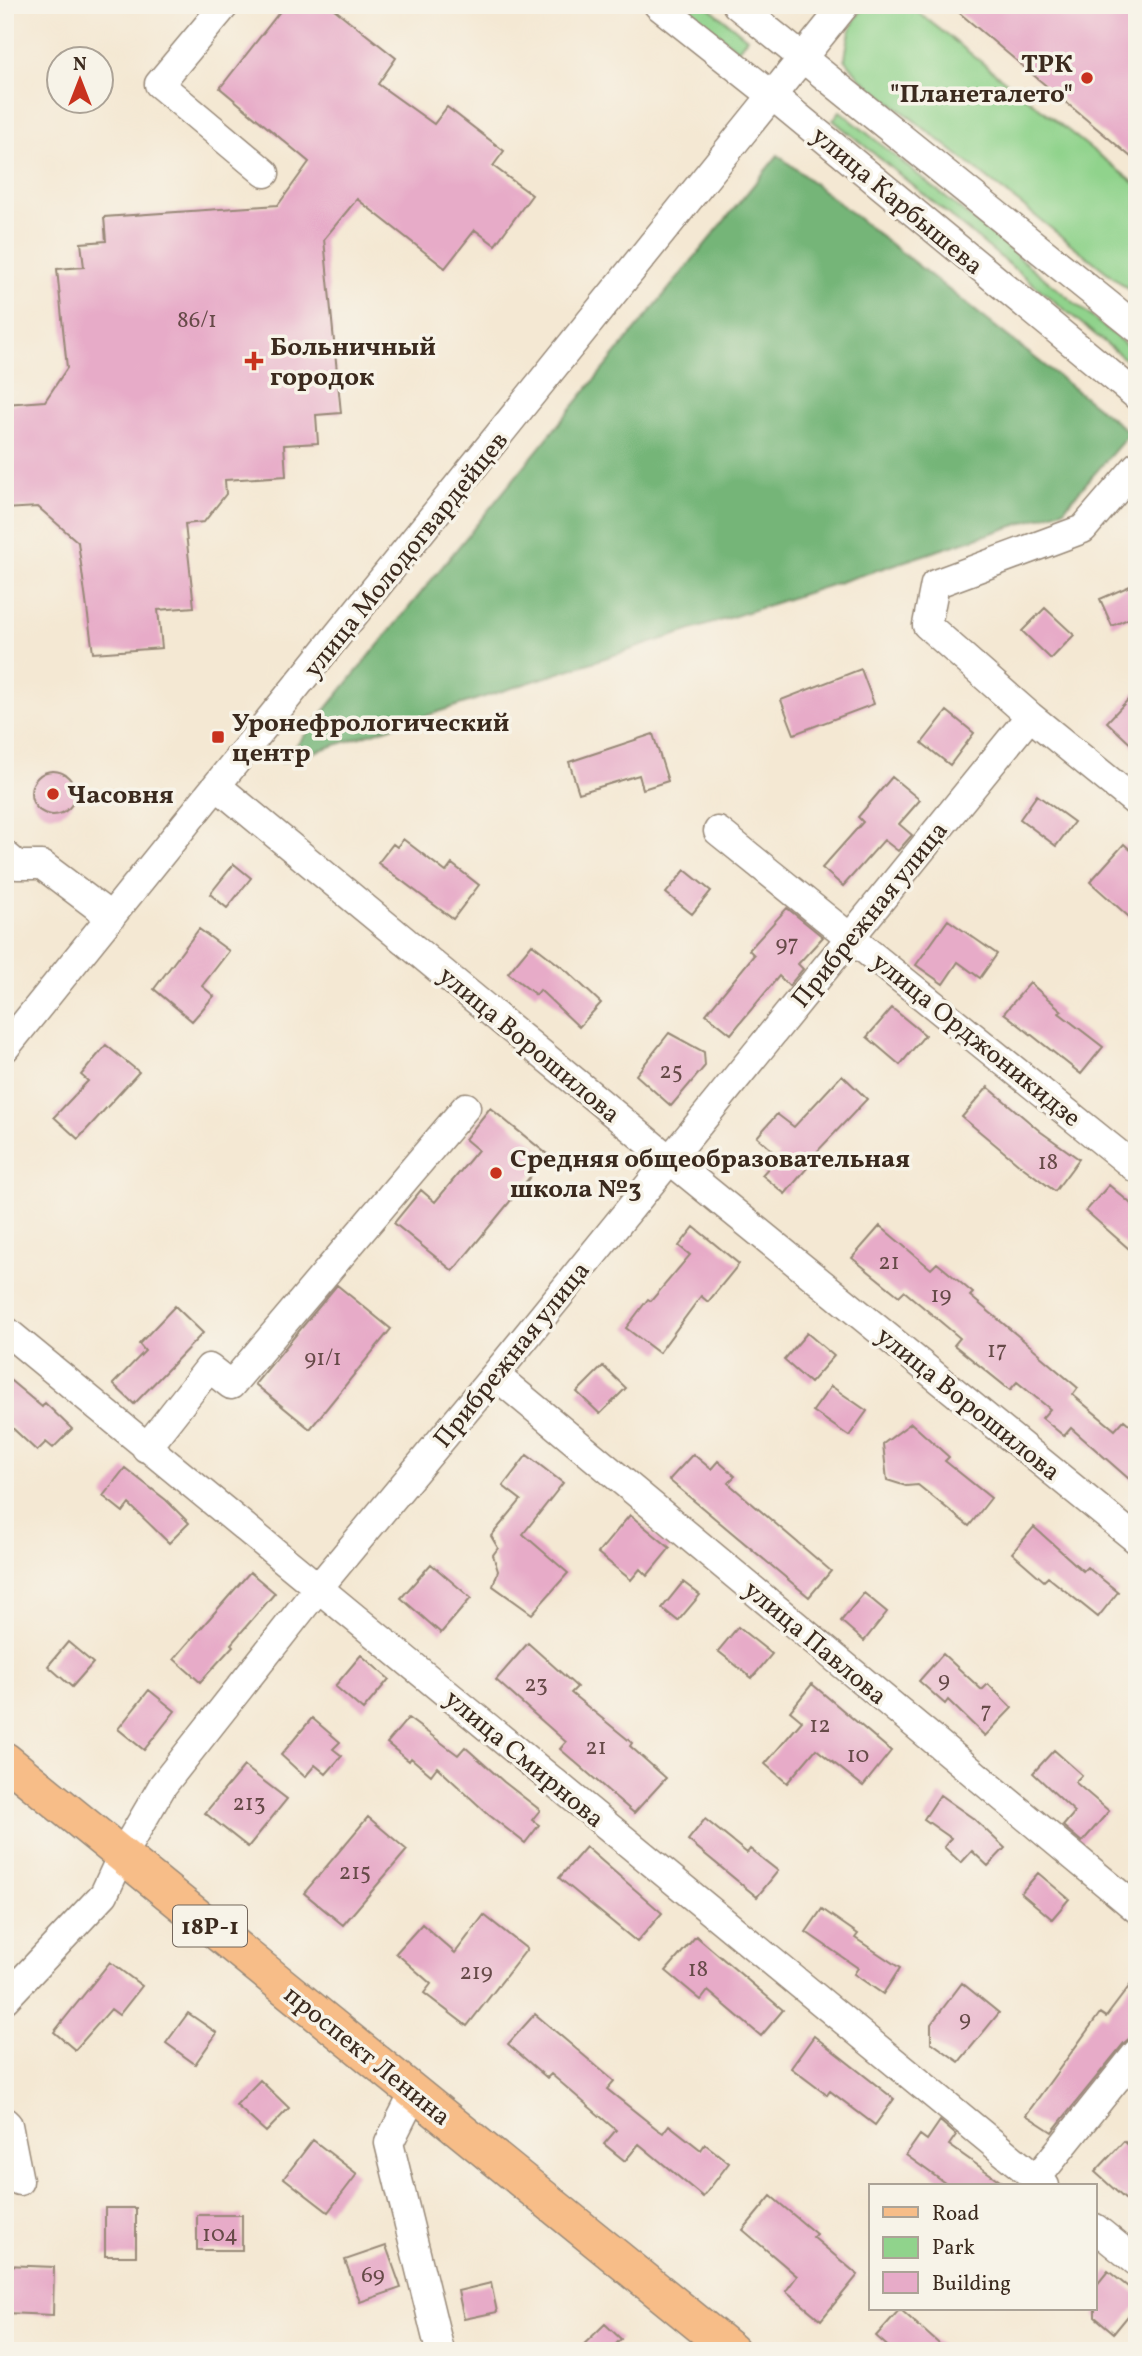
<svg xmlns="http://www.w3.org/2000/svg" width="1142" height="2356" font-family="Vollkorn,serif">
<rect width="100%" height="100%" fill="#f7f3e8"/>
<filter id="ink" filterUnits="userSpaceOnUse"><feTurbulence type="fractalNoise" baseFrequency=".0143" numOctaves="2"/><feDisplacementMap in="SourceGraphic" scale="14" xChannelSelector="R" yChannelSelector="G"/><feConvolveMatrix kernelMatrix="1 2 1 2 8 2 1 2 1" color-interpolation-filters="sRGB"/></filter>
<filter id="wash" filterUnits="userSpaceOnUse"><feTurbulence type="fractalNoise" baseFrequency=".00686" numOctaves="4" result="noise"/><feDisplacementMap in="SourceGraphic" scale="28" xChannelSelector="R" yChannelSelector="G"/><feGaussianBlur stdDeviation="1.57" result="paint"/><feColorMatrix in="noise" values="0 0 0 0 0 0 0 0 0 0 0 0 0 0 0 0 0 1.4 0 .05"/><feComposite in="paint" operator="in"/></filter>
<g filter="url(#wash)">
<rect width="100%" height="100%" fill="#f4e8d3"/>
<path fill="#90d38c" stroke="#667e55" stroke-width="2" d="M 683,5 L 706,5 L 747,38 L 738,50 Z
M 869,5 L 909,5 L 1137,185 L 1137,296 L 859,77 L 845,59 C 848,39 850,17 869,5 Z
M 840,111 L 1137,354 L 1137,369 L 833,120 Z"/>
<path fill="#74b578" stroke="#58704b" stroke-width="2" d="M 778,155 L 1130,433 L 1063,510 L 283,762 Z"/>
<g id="blocks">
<path fill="#e7abc8" d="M 285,5 L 329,5 L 396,58 L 378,84 L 434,124 L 447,107 L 504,151 L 493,166 L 532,195 L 495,245 L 475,230 L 445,268 L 357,199 L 324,239 L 341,413 L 316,415 L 318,443 L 284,445 L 286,476 L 225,480 L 226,494 L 204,522 L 185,524 L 194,607 L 158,610 L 162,648 L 93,653 L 78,542 L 38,507 L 5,509 L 5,404 L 45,401 L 67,368 L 57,269 L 84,267 L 81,243 L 106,241 L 104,217 L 278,205 L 309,162 L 220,88 Z
M 950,5 L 1137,5 L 1137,162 Z
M 1132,585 L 1137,597 L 1137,615 L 1112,626 L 1100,599 Z
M 1045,608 L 1074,635 L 1051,659 L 1022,631 Z
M 861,669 L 874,704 L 794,734 L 781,700 Z
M 1137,690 L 1137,750 L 1107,722 Z
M 947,711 L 974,733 L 950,765 L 922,743 Z
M 653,734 L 668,781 L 643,789 L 639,775 L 579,793 L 569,762 Z
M31 793a22 22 0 1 1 44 0a22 22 0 1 1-44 0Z
M 892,777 L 920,800 L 899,824 L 912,835 L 898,851 L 884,840 L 843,886 L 822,868 L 863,822 L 858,817 Z
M 1037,795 L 1074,822 L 1056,846 L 1020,819 Z
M 403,839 L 446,872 L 452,864 L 479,885 L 453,919 L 378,863 L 393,844 L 397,847 Z
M 1124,844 L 1137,856 L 1137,924 L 1090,882 Z
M 234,864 L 251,878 L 227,908 L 210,894 Z
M 685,870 L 711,891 L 692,914 L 666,893 Z
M 787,908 L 823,937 L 798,964 L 803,969 L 789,986 L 779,976 L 731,1034 L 706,1014 L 754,955 L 749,950 Z
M 948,920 L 997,954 L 980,978 L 958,962 L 943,984 L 916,965 Z
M 199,929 L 229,951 L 202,986 L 214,996 L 192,1021 L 154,989 Z
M 532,944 L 568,972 L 601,1003 L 579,1027 L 540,990 L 536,995 L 508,973 Z
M 1030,983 L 1062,1011 L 1059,1013 L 1103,1047 L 1081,1074 L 1004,1013 Z
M 892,1008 L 925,1035 L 900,1065 L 867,1037 Z
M 669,1033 L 704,1052 L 705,1066 L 671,1106 L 636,1075 Z
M 106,1045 L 139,1072 L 78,1139 L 54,1117 L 88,1081 L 81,1075 Z
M 842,1075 L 867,1099 L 810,1159 L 813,1161 L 785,1194 L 762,1175 L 779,1156 L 757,1137 L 777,1114 L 794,1127 Z
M 988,1087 L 1041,1132 L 1079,1159 L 1055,1191 L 1021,1166 L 962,1117 Z
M 490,1108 L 548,1155 L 453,1271 L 394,1223 L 421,1190 L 435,1202 L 478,1150 L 465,1139 Z
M 1109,1185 L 1137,1209 L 1137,1256 L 1086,1211 Z
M 880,1226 L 931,1269 L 937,1263 L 973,1293 L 970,1296 L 1040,1354 L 1039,1355 L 1078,1388 L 1073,1395 L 1115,1430 L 1124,1420 L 1137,1431 L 1137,1486 L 1071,1428 L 1064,1436 L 1042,1418 L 1050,1409 L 1017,1382 L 1010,1390 L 954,1345 L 960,1338 L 904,1291 L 899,1296 L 852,1258 Z
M 694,1227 L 739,1264 L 708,1302 L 701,1296 L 659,1353 L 626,1328 L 648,1299 L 651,1301 L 690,1255 L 679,1246 Z
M 337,1285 L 391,1329 L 310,1429 L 255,1384 Z
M 175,1306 L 203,1333 L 134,1404 L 113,1384 L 145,1351 L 139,1344 Z
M 807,1333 L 834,1356 L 810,1383 L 784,1360 Z
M 603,1366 L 626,1388 L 600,1414 L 577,1392 Z
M 5,1376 L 42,1407 L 45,1403 L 72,1429 L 53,1448 L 46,1442 L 37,1451 L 5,1421 Z
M 831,1386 L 867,1411 L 849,1436 L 813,1411 Z
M 911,1423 L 949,1457 L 945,1461 L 991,1498 L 969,1526 L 918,1485 L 906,1486 L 887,1480 L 883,1444 Z
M 693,1454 L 711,1469 L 718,1461 L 735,1476 L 728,1483 L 831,1571 L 809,1597 L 669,1480 Z
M 527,1455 L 563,1483 L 523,1534 L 568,1573 L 532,1614 L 493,1586 L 498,1571 L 493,1555 L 498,1548 L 491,1536 L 521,1500 L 503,1486 Z
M 125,1468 L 166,1500 L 189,1523 L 169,1543 L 129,1504 L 123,1512 L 103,1496 Z
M 630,1515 L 670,1548 L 647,1576 L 640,1569 L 631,1580 L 598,1553 Z
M 1034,1527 L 1083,1571 L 1087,1567 L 1118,1592 L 1098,1617 L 1048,1577 L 1044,1581 L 1012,1553 Z
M 431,1564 L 471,1598 L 441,1633 L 401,1598 Z
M 250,1572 L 275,1593 L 231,1644 L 233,1646 L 200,1682 L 174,1659 Z
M 683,1582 L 700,1595 L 678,1621 L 662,1608 Z
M 864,1593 L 887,1612 L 864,1641 L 841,1621 Z
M 738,1627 L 772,1654 L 752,1678 L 718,1651 Z
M 68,1642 L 93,1663 L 72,1687 L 48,1666 Z
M 528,1643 L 577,1687 L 571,1693 L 632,1743 L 630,1746 L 666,1778 L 634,1813 L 560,1749 L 566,1742 L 496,1680 Z
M 943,1654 L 982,1690 L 988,1684 L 1012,1708 L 985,1736 L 948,1700 L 945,1704 L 919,1681 Z
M 361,1655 L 389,1679 L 363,1710 L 335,1686 Z
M 812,1684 L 891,1751 L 863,1786 L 816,1749 L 787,1783 L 765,1764 L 802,1721 L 790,1711 Z
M 149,1690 L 175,1711 L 144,1750 L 118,1729 Z
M 312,1718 L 340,1742 L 333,1749 L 342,1756 L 326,1774 L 315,1765 L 305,1777 L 281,1755 Z
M 408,1718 L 458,1755 L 465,1747 L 504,1782 L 540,1810 L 532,1820 L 539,1825 L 525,1843 L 489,1815 L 437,1767 L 431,1775 L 411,1758 L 409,1761 L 387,1743 Z
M 1054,1750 L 1082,1775 L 1075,1782 L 1109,1811 L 1082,1842 L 1063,1826 L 1075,1812 L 1033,1773 Z
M 244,1766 L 287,1799 L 248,1847 L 205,1813 Z
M 940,1795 L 974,1819 L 1005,1848 L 988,1866 L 972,1851 L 961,1863 L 944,1847 L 951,1838 L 924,1819 Z
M 368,1817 L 407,1850 L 343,1925 L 304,1893 Z
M 705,1819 L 747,1853 L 750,1849 L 778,1871 L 757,1897 L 688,1840 Z
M 586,1847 L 662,1913 L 637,1942 L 559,1878 Z
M 1038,1873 L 1069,1899 L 1052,1919 L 1021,1893 Z
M 822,1909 L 858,1934 L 855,1938 L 900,1968 L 883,1994 L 854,1974 L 858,1968 L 806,1932 Z
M 484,1915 L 527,1949 L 467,2026 L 424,1993 L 431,1984 L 396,1953 L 422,1924 L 455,1953 Z
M 696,1936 L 783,2010 L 761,2036 L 708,1991 L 701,2000 L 666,1971 Z
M 110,1962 L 142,1986 L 119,2015 L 111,2009 L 75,2050 L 54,2032 Z
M 1137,1976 L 1137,2032 L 1124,2043 L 1052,2132 L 1026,2115 L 1100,2013 L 1106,2017 Z
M 962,1983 L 999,2013 L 959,2062 L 931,2042 L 931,2024 Z
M 188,2013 L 217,2033 L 195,2064 L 166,2043 Z
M 535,2014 L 614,2081 L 607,2089 L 657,2129 L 663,2133 L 669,2125 L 701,2150 L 705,2144 L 729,2163 L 703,2197 L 639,2144 L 625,2161 L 604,2144 L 616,2130 L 551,2074 L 547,2078 L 508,2044 Z
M 814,2036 L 894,2099 L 875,2125 L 830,2091 L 827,2095 L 791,2068 Z
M 260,2080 L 289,2108 L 266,2132 L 236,2105 Z
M 940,2121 L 956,2135 L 949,2145 L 1007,2186 L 949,2186 L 906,2155 L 920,2135 L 927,2140 Z
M 313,2140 L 357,2174 L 328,2212 L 284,2178 Z
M 1124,2141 L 1137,2153 L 1137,2210 L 1095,2172 Z
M 771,2196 L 816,2234 L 813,2237 L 858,2275 L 821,2320 L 786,2291 L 797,2276 L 743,2230 Z
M 105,2208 L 136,2208 L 136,2256 L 105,2256 Z
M 197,2215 L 242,2215 L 242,2250 L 197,2250 Z
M 386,2246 L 401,2288 L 360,2302 L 345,2260 Z
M 5,2265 L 54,2267 L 53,2315 L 5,2313 Z
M 1108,2271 L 1137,2294 L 1137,2305 L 1114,2333 L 1095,2317 L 1095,2287 Z
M 491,2283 L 497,2312 L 464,2319 L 458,2291 Z
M 900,2309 L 947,2351 L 893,2351 L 876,2336 Z
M 605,2324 L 621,2339 L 609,2351 L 577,2351 Z"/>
</g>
</g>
<g filter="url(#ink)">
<use href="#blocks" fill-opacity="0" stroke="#988978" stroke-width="2"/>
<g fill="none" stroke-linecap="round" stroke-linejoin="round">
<defs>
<path id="minor" d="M 225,5 L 159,84 L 265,173
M 658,5 L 774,97 L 1137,396
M 737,5 L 1137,328
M 1137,466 L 1083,529 L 935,584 L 927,625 L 1030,716 L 1137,803
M 217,786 L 670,1160 L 1137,1540
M 718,831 L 1137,1169
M 5,855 L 17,865 L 42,865 L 111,917
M 5,1048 L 845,5
M 5,1330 L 1045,2186
M 495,1375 L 1137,1909
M 146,1448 L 209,1368 L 231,1385 L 466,1107
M 5,1999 L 104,1894 L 122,1855 L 163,1785 L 319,1587 L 495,1375 L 1030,716
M 414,2093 L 389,2143 L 440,2351
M 5,2122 L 8,2125 L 19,2181
M 1036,2179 L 1137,2053
M 1095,2228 L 1137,2262"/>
<path id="major" d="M 5,1760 L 732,2351"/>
</defs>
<use href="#minor" stroke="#988978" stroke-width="31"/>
<use href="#major" stroke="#988978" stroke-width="38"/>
<use href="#minor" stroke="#fff" stroke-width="28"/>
<use href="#major" stroke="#f7bd88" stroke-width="35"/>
</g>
</g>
<g fill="#c8321e" stroke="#f7f3e8" stroke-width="2.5">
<circle cx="1087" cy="78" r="7"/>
<path d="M250.5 350.5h7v7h7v7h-7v7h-7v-7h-7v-7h7z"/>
<rect x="211" y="730" width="14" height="14" rx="3.5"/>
<circle cx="53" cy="794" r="7"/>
<circle cx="496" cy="1173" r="7"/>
</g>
<g text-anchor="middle" stroke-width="7" stroke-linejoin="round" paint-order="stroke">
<g font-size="23" fill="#664a48">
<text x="197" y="327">86/1</text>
<text x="787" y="951">97</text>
<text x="671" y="1078">25</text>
<text x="1048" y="1169">18</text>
<text x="889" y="1269">21</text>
<text x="941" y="1302">19</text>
<text x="997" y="1357">17</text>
<text x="323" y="1365">91/1</text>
<text x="944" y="1687">9</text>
<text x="536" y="1691">23</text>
<text x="986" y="1718">7</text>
<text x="820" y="1732">12</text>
<text x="596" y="1754">21</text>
<text x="858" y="1762">10</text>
<text x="249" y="1810">213</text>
<text x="355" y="1879">215</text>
<text x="698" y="1976">18</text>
<text x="476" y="1979">219</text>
<text x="965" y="2026">9</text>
<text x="220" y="2241">104</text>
<text x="373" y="2282">69</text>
</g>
<rect fill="#f7f3e8" stroke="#73665b" stroke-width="2" x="173" y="1905.5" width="74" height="41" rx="5"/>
<g font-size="24" font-weight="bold" fill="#3b2a1e">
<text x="210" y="1934">18Р-1</text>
</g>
<g font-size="26" font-weight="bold" fill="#3b2a1e" stroke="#f7f3e8" text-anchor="start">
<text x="1073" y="72" text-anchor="end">ТРК<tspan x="1073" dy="30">"Планеталето"</tspan></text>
<text x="270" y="355">Больничный<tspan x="270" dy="30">городок</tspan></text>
<text x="232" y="731">Уронефрологический<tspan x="232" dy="30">центр</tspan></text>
<text x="67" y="803">Часовня</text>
<text x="510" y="1167">Средняя общеобразовательная<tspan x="510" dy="30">школа №3</tspan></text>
</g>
<g font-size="26" fill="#3b2a1e" stroke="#f7f3e8">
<text transform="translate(898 200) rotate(40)" y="9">улица Карбышева</text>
<text transform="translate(405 554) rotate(-51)" y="9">улица Молодогвардейцев</text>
<text transform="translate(869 914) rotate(-51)" y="9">Прибрежная улица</text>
<text transform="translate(977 1039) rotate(39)" y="9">улица Орджоникидзе</text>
<text transform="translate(530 1044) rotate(40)" y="9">улица Ворошилова</text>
<text transform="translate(511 1354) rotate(-51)" y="9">Прибрежная улица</text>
<text transform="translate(969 1403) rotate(39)" y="9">улица Ворошилова</text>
<text transform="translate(816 1642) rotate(40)" y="9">улица Павлова</text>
<text transform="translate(525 1758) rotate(40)" y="9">улица Смирнова</text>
<text transform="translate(368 2055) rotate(39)" y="9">проспект Ленина</text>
</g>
</g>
<rect width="1142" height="2356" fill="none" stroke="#f7f3e8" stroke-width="28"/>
<rect x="869" y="2184" width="228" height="126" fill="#f7f3e8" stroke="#aca397" stroke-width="2"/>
<rect x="883" y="2207" width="35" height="10" fill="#f7bd88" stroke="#aca397" stroke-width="2"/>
<text x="932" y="2220" font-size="21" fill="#3b2a1e">Road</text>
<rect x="883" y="2237" width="35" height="21" fill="#90d38c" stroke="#aca397" stroke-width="2"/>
<text x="932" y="2254" font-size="21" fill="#3b2a1e">Park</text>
<rect x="883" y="2272" width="35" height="21" fill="#e7abc8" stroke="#aca397" stroke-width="2"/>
<text x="932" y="2290" font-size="21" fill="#3b2a1e">Building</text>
<g transform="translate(80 80)"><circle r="33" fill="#f7f3e8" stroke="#aca397" stroke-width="2"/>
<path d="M0-5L12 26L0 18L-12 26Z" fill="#c8321e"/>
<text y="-10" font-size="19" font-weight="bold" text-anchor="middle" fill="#3b2a1e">N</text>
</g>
</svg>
